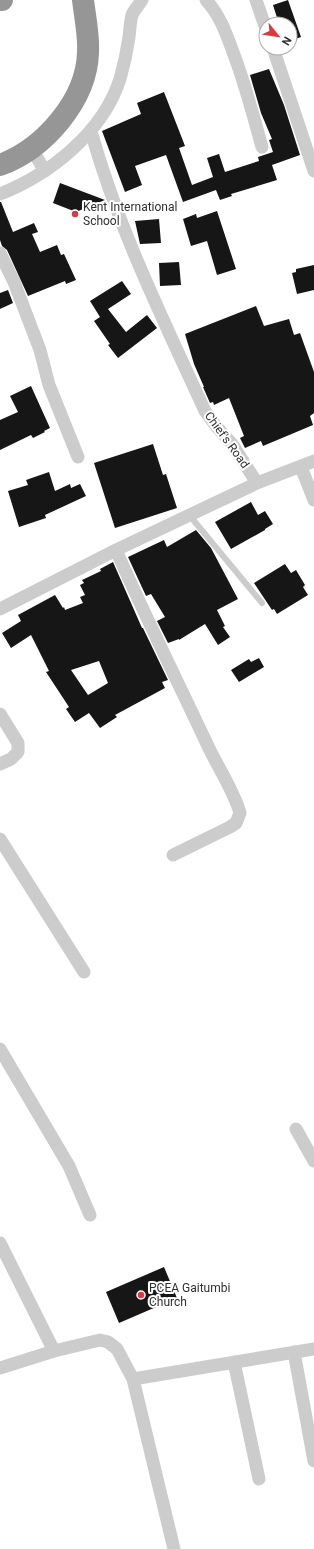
<svg xmlns="http://www.w3.org/2000/svg" width="314" height="1549" font-family="Roboto,sans-serif">
<rect width="100%" height="100%" fill="#fff"/>
<path fill="#161616" fill-rule="evenodd" d="M 288,0 L 301,37 L 290,41 L 290,24 L 279,24 L 273,5 Z
M 269,69 L 284,105 L 300,155 L 272,165 L 277,180 L 231,194 L 232,196 L 220,200 L 216,190 L 183,202 L 166,155 L 135,166 L 142,185 L 125,192 L 102,131 L 141,114 L 137,103 L 164,92 L 185,146 L 179,148 L 192,185 L 213,177 L 207,158 L 219,154 L 225,172 L 259,161 L 258,157 L 273,152 L 269,140 L 272,139 L 261,113 L 250,75 Z
M 60,183 L 105,200 L 76,212 L 53,203 Z
M 0,202 L 1,202 L 13,232 L 34,223 L 38,232 L 32,234 L 40,252 L 57,245 L 61,255 L 64,254 L 76,280 L 66,284 L 65,281 L 28,296 L 7,250 L 2,246 L 0,240 Z
M 217,211 L 236,269 L 217,275 L 207,241 L 191,246 L 183,219 L 196,214 L 197,218 Z
M 159,219 L 161,243 L 140,244 L 135,221 Z
M 179,262 L 181,285 L 160,286 L 159,263 Z
M 314,265 L 314,290 L 297,294 L 292,273 L 296,272 L 296,269 Z
M 122,281 L 131,294 L 108,309 L 126,332 L 147,315 L 157,328 L 118,358 L 108,345 L 110,344 L 94,321 L 100,317 L 90,301 Z
M 8,290 L 13,303 L 0,309 L 0,293 Z
M 256,306 L 264,326 L 289,319 L 294,335 L 300,333 L 314,372 L 314,413 L 310,416 L 313,425 L 263,446 L 261,441 L 245,448 L 240,438 L 244,436 L 229,398 L 214,405 L 213,402 L 210,403 L 203,387 L 204,387 L 194,364 L 185,334 Z
M 31,386 L 50,428 L 44,431 L 45,432 L 33,438 L 31,435 L 0,450 L 0,420 L 18,412 L 10,396 Z
M 153,444 L 163,475 L 166,474 L 177,508 L 115,528 L 94,463 Z
M 49,472 L 55,491 L 70,484 L 71,488 L 80,484 L 86,496 L 45,515 L 46,518 L 19,527 L 8,491 L 28,485 L 26,480 Z
M 251,502 L 258,515 L 265,511 L 273,524 L 265,529 L 265,530 L 231,549 L 215,522 Z
M 196,530 L 211,548 L 238,599 L 217,610 L 225,626 L 223,627 L 230,637 L 218,645 L 205,624 L 179,640 L 179,639 L 168,643 L 157,621 L 165,617 L 151,594 L 146,596 L 128,557 L 164,540 L 167,547 Z
M 113,562 L 142,628 L 143,628 L 168,680 L 162,682 L 165,688 L 115,715 L 117,717 L 100,728 L 89,713 L 75,722 L 66,709 L 69,707 L 46,672 L 49,671 L 31,635 L 11,648 L 2,633 L 21,621 L 18,615 L 55,595 L 63,608 L 64,607 L 65,610 L 83,603 L 80,597 L 85,595 L 80,585 L 84,583 L 82,580 L 101,571 L 100,569 ZM 99,661 L 108,683 L 88,695 L 71,670 Z
M 285,564 L 291,573 L 296,570 L 305,585 L 303,587 L 308,595 L 277,614 L 274,609 L 272,610 L 254,583 Z
M 259,658 L 264,667 L 239,682 L 231,670 L 249,659 L 251,662 Z
M 164,1267 L 177,1298 L 119,1323 L 106,1292 Z"/>
<g fill="none" stroke-linecap="round" stroke-linejoin="round">
<path stroke="#ccc" stroke-width="6" d="M 190,516 L 262,603"/>
<path stroke="#ccc" stroke-width="13" d="M 206,0 C 220,15 226,33 233,52 C 245,83 253,115 262,147
M 256,0 L 266,29
M 273,48 L 314,171
M 31,148 L 45,171
M 0,194 C 51,174 103,132 120,79 C 124,65 127,51 129,37 C 130,30 130,22 132,15 C 134,10 139,5 142,0
M 0,253 L 14,282 L 40,350 L 49,385 L 78,457
M 301,467 L 314,500
M 257,483 L 314,461
M 116,550 C 145,616 177,680 207,744 C 217,766 234,791 240,813 L 236,823 L 230,827 L 173,855
M 0,609 L 116,550 L 257,483 L 232,444 L 216,426 L 205,411 C 163,319 118,228 91,131
M 0,714 L 18,743 L 18,752 L 11,759 L 0,764
M 0,839 L 84,972
M 0,1049 L 69,1166 L 90,1215
M 296,1129 L 314,1161
M 0,1243 L 54,1351
M 294,1352 L 314,1461
M 234,1362 L 259,1479
M 0,1368 L 54,1351 L 100,1340 L 108,1342 L 117,1349 L 133,1379 L 314,1349
M 133,1379 L 174,1549"/>
<path stroke="#969696" stroke-width="22" d="M 0,0 L 2,0
M 0,165 C 44,149 87,100 88,52 C 89,35 85,17 83,0"/>
</g>
<g fill="#dd393e" stroke="#fff" stroke-width="1.5">
<circle cx="75" cy="214" r="4"/>
<circle cx="141" cy="1295" r="4"/>
</g>
<g text-anchor="middle" stroke-width="4" stroke-linejoin="round" paint-order="stroke">
<g font-size="12" fill="#2f2f2f" stroke="#fff" text-anchor="start">
<text x="83" y="211">Kent International<tspan x="83" dy="14">School</tspan></text>
<text x="149" y="1292">PCEA Gaitumbi<tspan x="149" dy="14">Church</tspan></text>
</g>
<g font-size="12" fill="#2f2f2f" stroke="#fff">
<text transform="translate(227 440) rotate(54)" y="4">Chief's Road</text>
</g>
</g>
<g transform="translate(278 36) rotate(120)"><circle r="19" fill="#ffffff" stroke="#acacac"/>
<path d="M0-3L7 15L0 10L-7 15Z" fill="#dd393e"/>
<text y="-6" font-size="11" font-weight="bold" text-anchor="middle" fill="#2f2f2f">N</text>
</g>
</svg>
